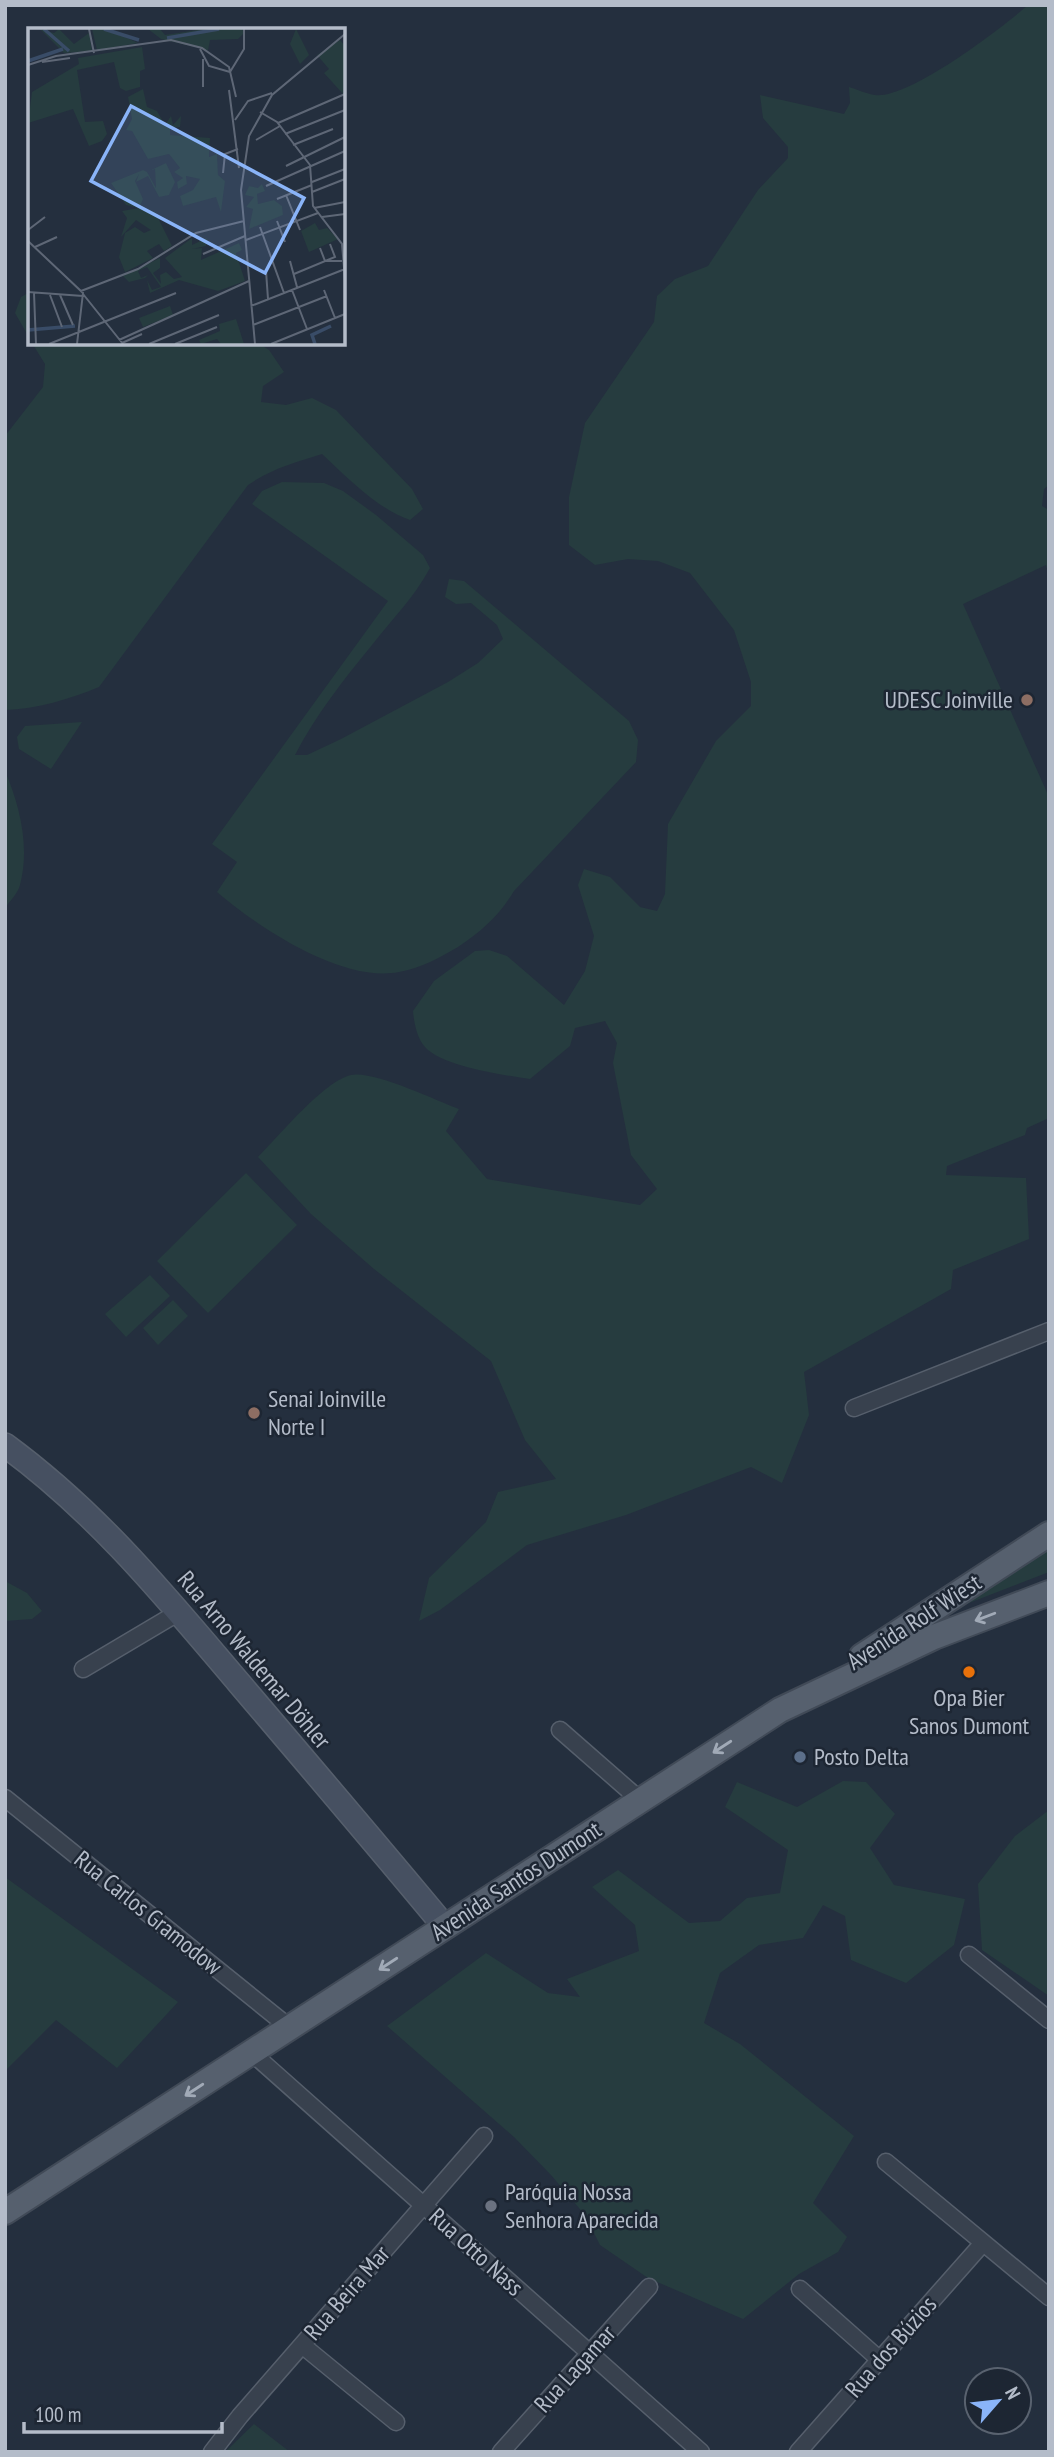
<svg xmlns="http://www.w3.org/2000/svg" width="1054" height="2457" font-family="'PT Sans Narrow',sans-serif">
<rect width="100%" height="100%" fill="#242f3e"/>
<path fill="#263c3f" d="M 1028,5 L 1049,5 L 1049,485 L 1044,489 L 1042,506 L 1049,510 L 1049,576 L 1046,565 L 963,604 L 1049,797 L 1049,1118 L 1027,1128 L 1025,1135 L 947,1166 L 946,1175 L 1026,1178 L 1029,1239 L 953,1270 L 951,1289 L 804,1372 L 809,1415 L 782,1483 L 751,1467 L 626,1515 L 527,1545 L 440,1610 L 419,1621 L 429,1578 L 486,1522 L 498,1492 L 556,1479 L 525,1440 L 491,1361 L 374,1269 L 311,1214 L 258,1157 C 279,1136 324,1081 351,1075 C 373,1070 435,1100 459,1109 L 446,1131 L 487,1179 L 640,1205 L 657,1189 L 631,1155 L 613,1063 L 617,1043 L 605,1021 L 575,1028 L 570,1046 L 530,1079 C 504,1075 443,1067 425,1047 C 417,1038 414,1023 413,1011 L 434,981 L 475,951 L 489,950 L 507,956 L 564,1005 L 585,971 L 594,936 L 578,885 L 584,869 L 610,877 L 640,907 L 657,911 L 665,894 L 668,824 L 716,741 L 751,706 L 751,682 L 734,630 L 690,573 L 658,561 L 628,559 L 595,565 L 569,545 L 569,497 L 585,423 L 654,322 L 657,296 L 675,279 L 708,266 L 758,190 L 788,158 L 788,147 L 763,118 L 760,95 L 844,114 L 850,103 L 849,87 C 857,89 866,94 875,95 C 908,100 1002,28 1028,5 Z
M 30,292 L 30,339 L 15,313 L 21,297 Z
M 32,343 L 258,343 L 269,350 L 284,372 L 263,386 L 261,402 L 286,405 L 312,398 L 336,410 L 412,489 L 423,509 L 410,520 C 376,508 348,478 322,454 C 294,463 273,468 248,485 L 99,687 C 70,699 37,709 5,710 L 5,436 L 43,387 L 45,364 Z
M 282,482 L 324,483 L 343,491 L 376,515 L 423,555 L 430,568 C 414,598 392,619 372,645 C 344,679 315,716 295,755 L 307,755 L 341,739 L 448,682 L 478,663 L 503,639 L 497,625 L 471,603 L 456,604 L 445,597 L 449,579 L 464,581 L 629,721 L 638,740 L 636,762 L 514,891 C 499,916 482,931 458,947 C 439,958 421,968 399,972 C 342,983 259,928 217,892 L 237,862 L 212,844 L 388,601 L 252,504 L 262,491 Z
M 82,722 L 51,769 L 19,749 L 17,737 L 25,726 Z
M 5,771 C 20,806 30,847 20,885 C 18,893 10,901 5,908 Z
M 246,1173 L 297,1225 L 208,1313 L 157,1261 Z
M 150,1275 L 170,1296 L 126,1337 L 105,1314 Z
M 173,1300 L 188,1316 L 158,1345 L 143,1328 Z
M 1049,1544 L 1049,1572 L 951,1610 Z
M 5,1581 L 27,1593 L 42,1611 L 32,1619 L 5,1621 Z
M 843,1781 L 866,1782 L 895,1814 L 870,1848 L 894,1885 L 965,1899 L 954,1945 L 906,1983 L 851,1960 L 845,1916 L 823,1905 L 803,1938 L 759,1945 L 720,1973 L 704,2023 L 740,2044 L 854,2136 L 813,2203 L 847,2237 L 838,2252 L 799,2274 L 743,2319 L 648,2278 L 600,2245 L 585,2215 L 551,2175 L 514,2137 L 387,2026 L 486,1953 L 548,1993 L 580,1997 L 567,1979 L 639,1951 L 635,1925 L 592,1887 L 618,1870 L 689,1923 L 720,1921 L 747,1898 L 780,1893 L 788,1850 L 725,1807 L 737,1782 L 797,1807 Z
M 1049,1810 L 1049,1996 L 982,1950 L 978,1884 L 1015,1836 Z
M 5,1877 L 178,2002 L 117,2068 L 56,2020 L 5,2071 Z
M 254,2424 L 290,2452 L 225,2452 Z"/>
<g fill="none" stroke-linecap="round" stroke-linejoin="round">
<defs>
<path id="minor" d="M 854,1408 L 1049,1331
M 83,1669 L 179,1612
M 560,1730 L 640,1800
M 5,1798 L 290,2028
M 969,1955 L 1049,2020
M 251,2052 L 701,2452
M 886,2162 L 1049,2297
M 800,2289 L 880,2360
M 302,2345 L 396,2422
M 212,2452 L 240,2416 L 484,2136
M 501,2452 L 649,2287
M 798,2452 L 983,2243"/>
<path id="secondary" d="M 5,1445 C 98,1513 166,1597 239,1683 C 308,1764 377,1845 445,1927"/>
<path id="primary" d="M 862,1656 L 1049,1534
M 5,2212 L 780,1710 L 934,1637 L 1049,1593"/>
</defs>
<use href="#minor" stroke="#565f6c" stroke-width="19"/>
<use href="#secondary" stroke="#565f6c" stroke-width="26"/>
<use href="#primary" stroke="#414a57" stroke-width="28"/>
<use href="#minor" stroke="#38414e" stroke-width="16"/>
<use href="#secondary" stroke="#465061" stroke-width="23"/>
<use href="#primary" stroke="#56606e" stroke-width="24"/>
</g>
<defs><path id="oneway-shaft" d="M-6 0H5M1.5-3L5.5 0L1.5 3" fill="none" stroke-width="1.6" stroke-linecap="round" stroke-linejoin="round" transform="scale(1.75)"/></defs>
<g stroke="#a1aab7">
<use href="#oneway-shaft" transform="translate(985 1617) rotate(159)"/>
<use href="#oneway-shaft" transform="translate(722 1747) rotate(147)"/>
<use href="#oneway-shaft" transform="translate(388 1964) rotate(147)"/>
<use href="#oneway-shaft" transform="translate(194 2090) rotate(147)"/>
</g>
<g fill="#8d6e63" stroke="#1d2633" stroke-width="2.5">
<circle cx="1027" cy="700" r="7"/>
<circle cx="254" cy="1413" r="7"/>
</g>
<circle fill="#e8710a" stroke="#1d2633" stroke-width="2.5" cx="969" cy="1672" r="7"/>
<circle fill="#5c6f8a" stroke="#1d2633" stroke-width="2.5" cx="800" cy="1757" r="7"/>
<circle fill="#6b7280" stroke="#1d2633" stroke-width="2.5" cx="491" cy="2206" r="7"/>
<g text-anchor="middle" stroke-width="5" stroke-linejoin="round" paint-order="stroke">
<g font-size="24" fill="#b4bcc9" stroke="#1d2633" text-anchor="start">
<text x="1013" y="708" text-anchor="end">UDESC Joinville</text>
<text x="268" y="1407">Senai Joinville<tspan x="268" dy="28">Norte I</tspan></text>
<text x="969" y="1706" text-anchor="middle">Opa Bier<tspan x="969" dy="28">Sanos Dumont</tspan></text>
<text x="814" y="1765">Posto Delta</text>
<text x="505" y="2200">Paróquia Nossa<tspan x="505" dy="28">Senhora Aparecida</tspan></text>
</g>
<g font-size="24" fill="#b4bcc9" stroke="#1d2633">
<text transform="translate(914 1622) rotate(-33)" y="8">Avenida Rolf Wiest</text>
<text transform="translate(254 1660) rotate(50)" y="8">Rua Arno Waldemar Döhler</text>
<text transform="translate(516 1881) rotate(-33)" y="8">Avenida Santos Dumont</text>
<text transform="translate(148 1913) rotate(39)" y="8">Rua Carlos Gramodow</text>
<text transform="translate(476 2252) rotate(42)" y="8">Rua Otto Nass</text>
<text transform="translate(347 2293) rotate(-49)" y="8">Rua Beira Mar</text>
<text transform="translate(891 2347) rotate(-49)" y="8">Rua dos Búzios</text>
<text transform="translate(575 2369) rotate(-48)" y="8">Rua Lagamar</text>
</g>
</g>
<g transform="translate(28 28)">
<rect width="317" height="317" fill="#242f3e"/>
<path d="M 12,1 L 26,5 L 31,1 L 46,16 L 61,5 L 64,23 L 36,25 ZM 64,1 L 80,1 L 110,15 L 69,22 ZM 120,1 L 132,1 L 137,7 L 176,1 L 214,1 L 216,5 L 210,11 L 182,12 L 180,22 L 133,11 ZM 268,1 L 281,27 L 272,36 L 262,16 ZM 312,12 L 317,18 L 315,66 L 296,45 L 301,41 L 289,27 ZM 114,19 L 117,41 L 112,43 L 112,59 L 98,63 L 92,60 L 86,34 L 49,42 L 57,94 L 75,93 L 79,106 L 74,113 L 61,118 L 45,81 L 0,95 L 4,64 L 51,36 L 50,30 ZM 115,61 L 119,79 L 129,83 L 137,97 L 143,88 L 145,97 L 153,88 L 152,99 L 142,100 L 142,107 L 182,110 L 181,129 L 189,126 L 190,147 L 197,153 L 193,184 L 188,169 L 155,178 L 152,168 L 165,162 L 172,151 L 158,148 L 159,156 L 150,161 L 149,154 L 155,150 L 146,144 L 152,140 L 141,126 L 120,131 L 104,103 L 98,102 L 104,91 L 100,69 ZM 138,135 L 147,154 L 141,167 L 131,169 L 120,148 L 108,154 L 111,146 L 107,153 L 115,171 L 111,180 L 127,184 L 144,218 L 136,223 L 131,216 L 119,223 L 125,230 L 97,244 L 91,229 L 97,205 L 107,199 L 116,205 L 123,202 L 108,192 L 93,209 L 99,190 L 94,183 L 111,180 L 98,177 L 83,155 L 115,142 L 119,144 L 128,160 L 127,141 L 121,143 ZM 234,156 L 237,163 L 229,166 L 230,176 L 246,172 L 254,178 L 255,187 L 221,201 L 225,181 L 218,179 L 226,169 L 217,167 L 221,158 L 230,160 ZM 287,195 L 291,202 L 299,200 L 310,211 L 281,224 L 273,203 ZM 164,210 L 164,217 L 179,210 L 178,218 L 164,221 L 174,220 L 173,232 L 211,215 L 214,222 L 208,225 L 217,253 L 190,263 L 151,252 L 122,265 L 119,252 L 124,262 L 133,259 L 119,239 L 110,243 L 113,250 L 120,247 L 117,250 L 101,254 L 95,248 L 132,230 L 132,240 L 125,245 L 133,256 L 132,247 L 138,244 L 146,251 L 154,249 L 137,230 ZM 142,278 L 145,287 L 115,299 L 111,290 ZM 208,291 L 216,316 L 193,316 L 189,311 L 173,316 L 171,312 L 192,303 L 191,296 Z" fill="#263c3f"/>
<path fill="none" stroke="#394c67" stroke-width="3.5" d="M 16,1 L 41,23M 76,1 L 111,12M 139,10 L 191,1M 0,33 L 35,21M 0,302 L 47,298M 287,316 L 284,307 L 303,298"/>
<path fill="none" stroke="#5e6776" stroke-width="2" d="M 61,1 L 66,25M 172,21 L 181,38 L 202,44M 175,31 L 175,59M 14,34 L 42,30M 0,37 L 28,28 L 143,12 L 174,20 L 201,39 L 208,69M 202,44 L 216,21 L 216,1M 201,62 L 211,140M 232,84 L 249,94 L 282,137 L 285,178 L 314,216 L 317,251M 207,92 L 220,73 L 244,65M 250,95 L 317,66M 257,106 L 317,82M 228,112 L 252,98M 265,117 L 305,101M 258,138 L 317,109M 195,145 L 197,126 L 210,121M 284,154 L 317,141M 238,158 L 317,123M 284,164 L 317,151M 258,167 L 272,202M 249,171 L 284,157M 286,180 L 317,174M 294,189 L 317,186M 249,193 L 257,214M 232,199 L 256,265M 0,202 L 17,189M 218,212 L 290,185M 0,213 L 55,265 L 49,316M 7,219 L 29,209M 292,220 L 297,233 L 314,233M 175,226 L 217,208M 262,233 L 269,259M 238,243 L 240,271M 266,246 L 307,229 L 302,216M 264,262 L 279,301M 296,262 L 307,290M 53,263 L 110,241 L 168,205 L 216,193M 0,264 L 55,268M 6,265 L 8,316M 55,266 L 95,316M 22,267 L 34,299M 32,267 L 45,297M 223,278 L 317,241M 225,297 L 299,268M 91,312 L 221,253M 94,315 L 114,306M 21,316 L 148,265M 121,316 L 191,287M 147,316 L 189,299M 227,316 L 213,162 L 221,108 L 244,67 L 317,6M 243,316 L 317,286"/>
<path fill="#8ab4f8" fill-opacity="0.15" stroke="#8ab4f8" stroke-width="3.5" d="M 103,78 L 276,170 L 237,245 L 63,153 Z"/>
<rect width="317" height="317" fill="none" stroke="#b4bcc9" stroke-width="3.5"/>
</g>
<rect width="1054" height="2457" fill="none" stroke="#b4bcc9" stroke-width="14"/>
<g transform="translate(998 2401) rotate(62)"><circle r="33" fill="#1d2633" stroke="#59626f" stroke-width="2"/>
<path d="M0-5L12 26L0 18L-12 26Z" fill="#8ab4f8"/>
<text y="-10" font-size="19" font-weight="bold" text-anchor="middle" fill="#b4bcc9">N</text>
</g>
<path d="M24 2422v10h198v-10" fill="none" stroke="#b4bcc9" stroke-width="3.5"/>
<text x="35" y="2422" font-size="21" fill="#b4bcc9" stroke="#1d2633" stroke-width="5" paint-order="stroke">100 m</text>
</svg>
